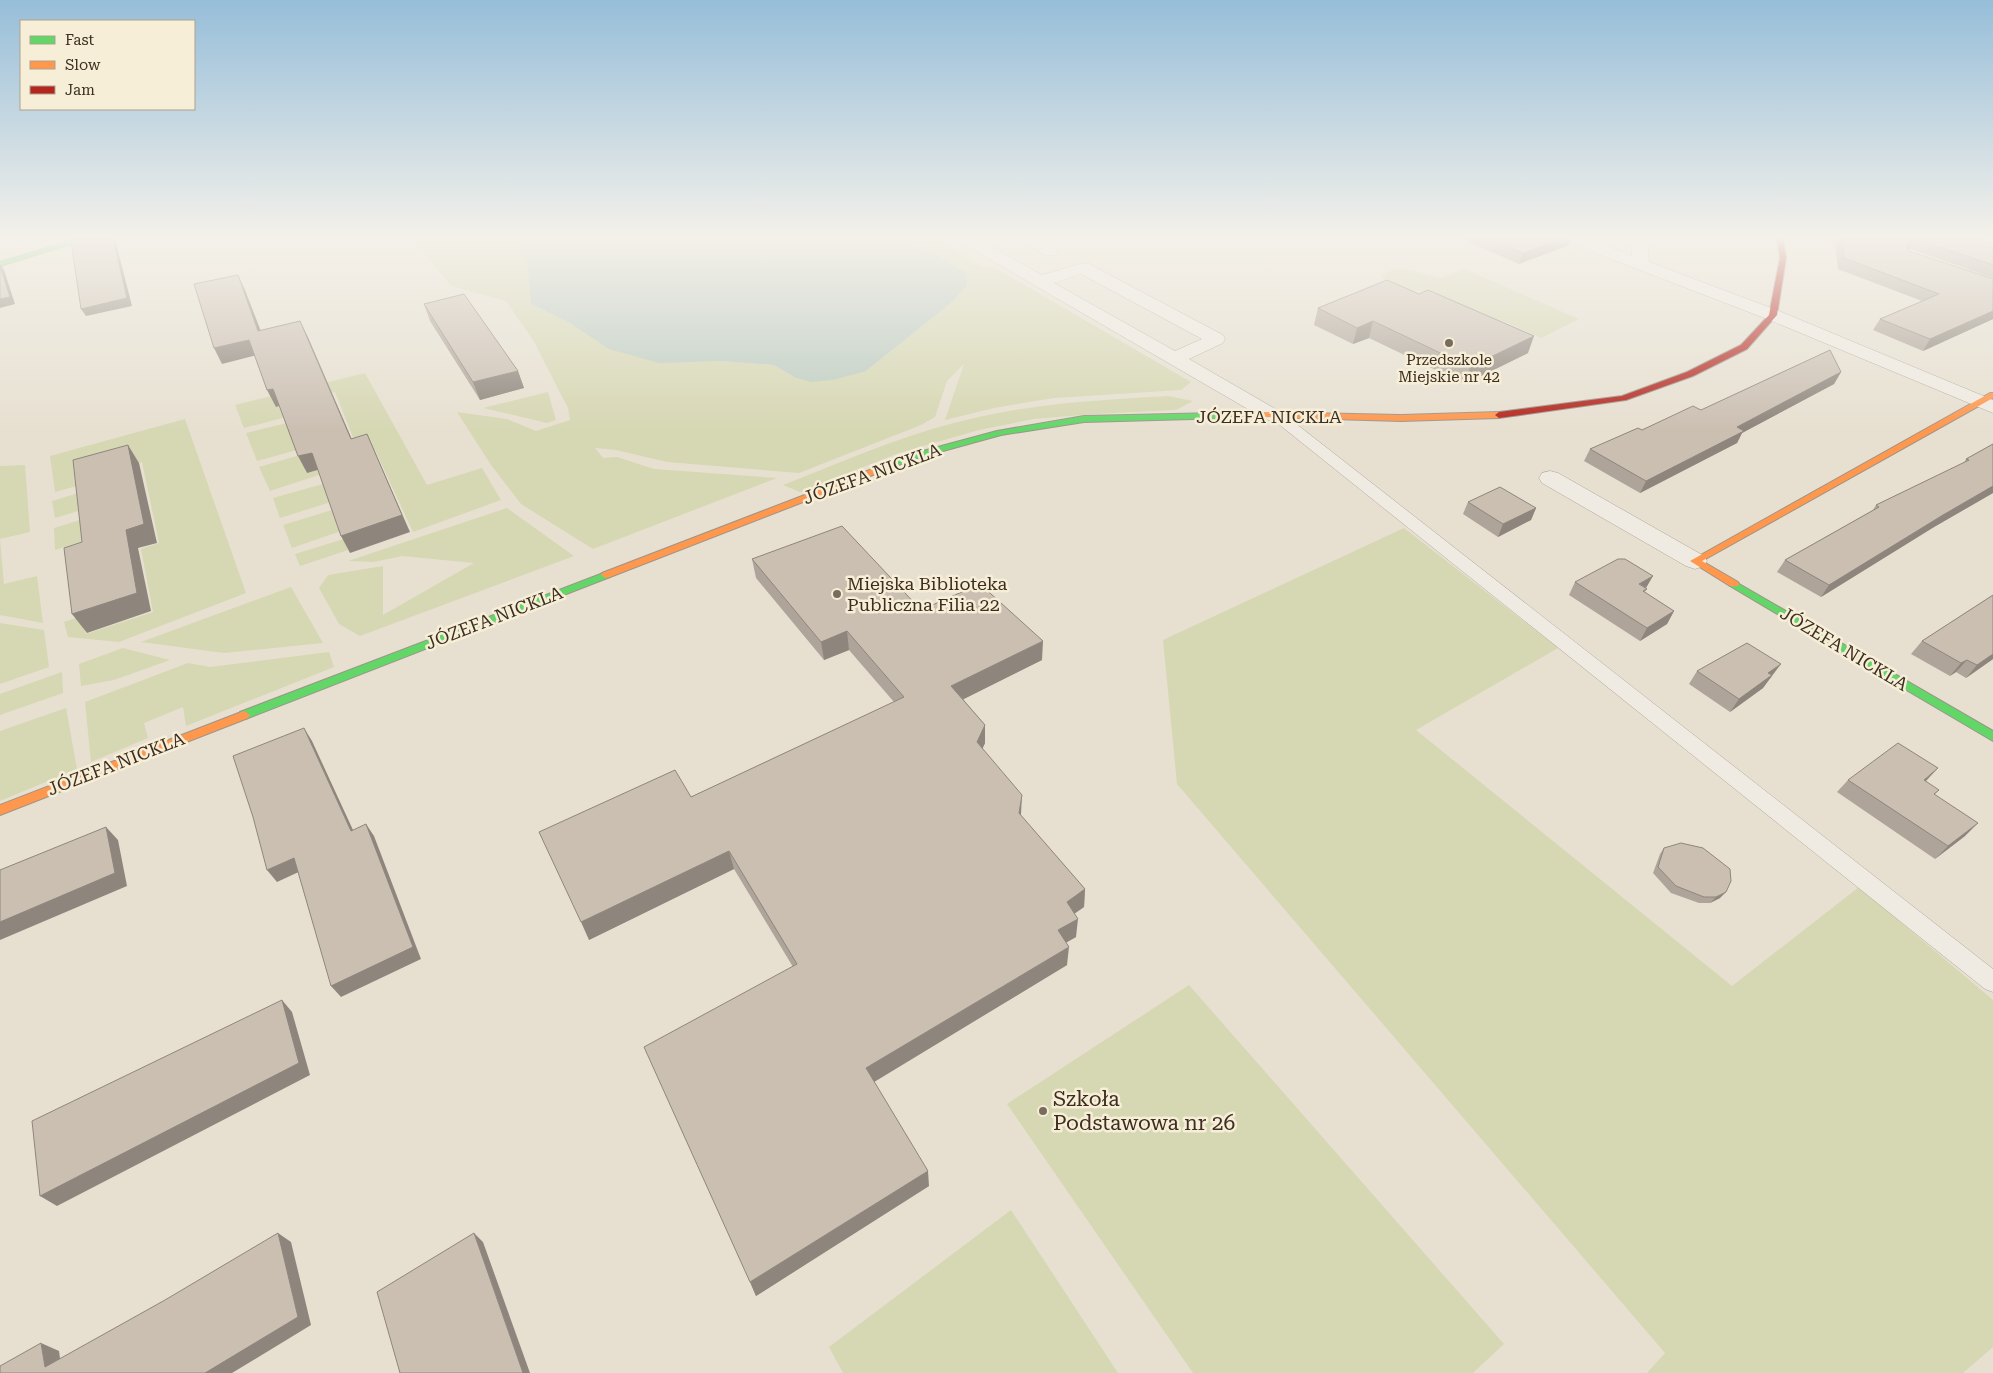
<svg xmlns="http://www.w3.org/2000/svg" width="1993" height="1373" font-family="'Roboto Serif',serif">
<rect width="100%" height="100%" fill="#e7e0d1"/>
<path fill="#d6d7b3" d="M 413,239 L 511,239 L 527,260 L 531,304 L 570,323 L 721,361 L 774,365 L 794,377 L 866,371 L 952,302 L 922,247 L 908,239 L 933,239 L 982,267 L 992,266 L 1191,382 L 1181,390 L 1054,398 L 994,408 L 945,420 L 964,364 L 947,381 L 935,417 L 921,425 L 799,473 L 667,462 L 616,450 L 595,448 L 603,458 L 617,457 L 654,469 L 777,478 L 593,549 L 521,504 L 491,465 L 457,412 L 507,419 L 536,431 L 570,420 L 568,408 L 533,340 L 506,301 L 451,286 Z
M 1401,268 L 1440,278 L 1465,269 L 1579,319 L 1541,338 L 1503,321 L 1497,324 L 1428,291 L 1409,290 L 1386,282 L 1382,276 L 1390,271 Z
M 365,373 L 427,485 L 482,468 L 501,500 L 413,532 L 375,450 L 360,455 L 335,392 L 281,406 L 286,417 L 244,428 L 235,405 Z
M 548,392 L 556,420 L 547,423 L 483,408 Z
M 1168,396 L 1193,401 L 1176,410 L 1094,414 L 1034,419 L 979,430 L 899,453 L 800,492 L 783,485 C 839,463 895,438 954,423 C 1024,404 1097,400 1168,396 Z
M 185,419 L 246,593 L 119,642 L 68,637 L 64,622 L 79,617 L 86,634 L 153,612 L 141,549 L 159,543 L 142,462 L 84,478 L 84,484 L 55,492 L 50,456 Z
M 287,423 L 297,450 L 257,461 L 246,433 Z
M 300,455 L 306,473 L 320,469 L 322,474 L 270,491 L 259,467 Z
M 25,465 L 30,532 L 0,539 L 4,584 L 37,576 L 43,623 L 0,615 L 0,466 Z
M 323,484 L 331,502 L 280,518 L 273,498 Z
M 85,491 L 88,508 L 55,518 L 52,501 Z
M 507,508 L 574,556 L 360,636 L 339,624 L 319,588 L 328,575 L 383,566 L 383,615 L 474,563 L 402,556 L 374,562 L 348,561 Z
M 332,510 L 341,531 L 292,548 L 283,525 Z
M 87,518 L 91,539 L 55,550 L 54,528 Z
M 1404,528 L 1558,648 L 1416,730 L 1732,986 L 1859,887 L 1993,1000 L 1993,1347 L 1963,1373 L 1647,1373 L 1665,1353 L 1177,784 L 1163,640 Z
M 344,539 L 348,550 L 300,566 L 295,554 Z
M 291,587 L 323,643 L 224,653 L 141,642 Z
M 0,623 L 44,630 L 49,667 L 0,684 Z
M 123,648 L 170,660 L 114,680 L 81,686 L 79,664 Z
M 329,652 L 334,667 L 186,726 L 183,707 L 144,723 L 148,738 L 91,762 L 85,702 L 188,663 L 210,667 Z
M 62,672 L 63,693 L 0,715 L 0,694 Z
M 66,708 L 77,769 L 0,801 L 0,731 Z
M 1189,985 L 1504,1344 L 1473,1373 L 1193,1373 L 1007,1104 Z
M 1011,1210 L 1118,1373 L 843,1373 L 829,1347 Z"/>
<path fill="#bcccc2" d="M 511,239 L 908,239 L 966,273 L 967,285 L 952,302 L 866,371 L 833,380 L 811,382 L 794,377 L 774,365 L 720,361 L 659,363 L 609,349 L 570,323 L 531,304 L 527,260 Z"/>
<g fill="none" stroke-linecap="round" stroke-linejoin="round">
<defs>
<path id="lane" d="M 1276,411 L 1281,412 L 1993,969 L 1993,992 L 1985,989 L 1271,418 L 1269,415 Z"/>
<path id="street" d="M 958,239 L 978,239 L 1042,275 L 1083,263 L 1089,264 L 1223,335 L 1225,339 L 1223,343 L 1189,359 L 1279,411 L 1282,415 L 1279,419 L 1272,421 L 1265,419 L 960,242 ZM 1081,274 L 1202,339 L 1175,351 L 1054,283 Z
M 1021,239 L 1041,239 L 1058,251 L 1056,255 L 1044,255 Z
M 1565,239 L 1588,239 L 1632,256 L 1631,239 L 1647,239 L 1649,262 L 1779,311 L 1993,400 L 1993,413 L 1767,319 L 1567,242 Z
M 1550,471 L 1558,473 L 1704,556 L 1707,561 L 1704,566 L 1695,569 L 1686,566 L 1542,483 L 1539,478 L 1542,473 Z"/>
<path id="fast" d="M 77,239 L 87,239 L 0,266 L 0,262 Z
M 1262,412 L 1265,413 L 1265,417 L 1084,422 L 1001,435 L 914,459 L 883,471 L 880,472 L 875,469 L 908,455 L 997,431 L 1084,416 Z
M 606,572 L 611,575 L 610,577 L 248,718 L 244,719 L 238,715 L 240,712 Z
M 1734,581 L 1993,731 L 1993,741 L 1730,586 L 1729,584 Z"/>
<path id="slow" d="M 1990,393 L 1993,393 L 1993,398 L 1702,561 L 1738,582 L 1739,584 L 1738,586 L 1730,586 L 1690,561 Z
M 1262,412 L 1401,415 L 1499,412 L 1503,415 L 1499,418 L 1401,421 L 1259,417 L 1259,413 Z
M 880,466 L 885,469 L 883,471 L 610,577 L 606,578 L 601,575 L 602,573 Z
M 244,711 L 250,715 L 248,718 L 0,815 L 0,805 Z"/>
<path id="jam" d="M 1777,239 L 1783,239 L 1786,258 L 1777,315 L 1747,349 L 1693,376 L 1626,400 L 1499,418 L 1495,415 L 1499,412 L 1622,396 L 1687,372 L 1741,345 L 1769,315 L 1780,258 Z"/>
</defs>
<use href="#lane" stroke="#ada599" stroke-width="1"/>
<use href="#street" stroke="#ada599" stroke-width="1"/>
<use href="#fast" stroke="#9c958a" stroke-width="2"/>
<use href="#slow" stroke="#9c958a" stroke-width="2"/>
<use href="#jam" stroke="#9c958a" stroke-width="2"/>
<use href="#lane" fill="#efebe3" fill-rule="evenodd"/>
<use href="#street" fill="#efebe3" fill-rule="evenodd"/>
<use href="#fast" fill="#63d668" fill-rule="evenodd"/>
<use href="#slow" fill="#ff974d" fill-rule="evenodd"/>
<use href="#jam" fill="#b3261e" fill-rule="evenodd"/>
</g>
<path fill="#afa499" d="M 1462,239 L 1571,239 L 1569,245 L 1519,264 Z
M 1838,239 L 1978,239 L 1993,244 L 1993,278 L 1910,249 L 1908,250 L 1909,251 L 1993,279 L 1993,319 L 1923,351 L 1873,330 L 1880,319 L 1922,301 L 1838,269 L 1835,244 Z
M 424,304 L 518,371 L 524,388 L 480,400 L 430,321 Z
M 1318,308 L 1528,353 L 1465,384 L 1369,338 L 1353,344 L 1314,325 Z
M 1841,372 L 1834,384 L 1742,433 L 1737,443 L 1640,493 L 1584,461 L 1590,449 L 1642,430 L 1701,410 Z
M 1993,444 L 1993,493 L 1934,527 L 1821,597 L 1777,572 L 1785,560 L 1873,510 L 1876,505 L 1964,463 L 1966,459 Z
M 1468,502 L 1536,508 L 1531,520 L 1498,537 L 1463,514 Z
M 752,559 L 921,610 L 1042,660 L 963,699 L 985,725 L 985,743 L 982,749 L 1021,814 L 1021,816 L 1085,889 L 1084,907 L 1074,914 L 1076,937 L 1066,942 L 1067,965 L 874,1082 L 929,1186 L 756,1296 L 750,1282 L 793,967 L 734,869 L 589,940 L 691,797 L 894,702 L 849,650 L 824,660 L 756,578 Z
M 1575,582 L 1646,588 L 1647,589 L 1644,593 L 1674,611 L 1667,624 L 1640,641 L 1569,595 Z
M 1993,595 L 1993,659 L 1966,678 L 1956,672 L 1950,676 L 1911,654 L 1922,641 Z
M 1697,671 L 1772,677 L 1770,678 L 1763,688 L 1730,712 L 1689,684 Z
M 1848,780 L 1939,790 L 1934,795 L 1965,836 L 1935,859 L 1837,792 Z
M 1664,848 L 1720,898 L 1710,903 L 1699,903 L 1671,893 L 1653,873 L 1660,854 Z"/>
<path fill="#8e867d" d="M 113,239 L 115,239 L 132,306 L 86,316 L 81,309 Z
M 1560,239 L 1571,239 L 1569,245 L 1519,264 L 1523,253 Z
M 1916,239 L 1910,249 L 1901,251 L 1908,240 Z
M 0,264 L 4,270 L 15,304 L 0,308 Z
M 238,275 L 245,290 L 267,347 L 258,331 Z
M 1993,311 L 1993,319 L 1923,351 L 1930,339 Z
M 300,321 L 308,337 L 359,456 L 351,439 Z
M 1373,321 L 1369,338 L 1353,344 L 1357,328 Z
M 1534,336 L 1528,353 L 1465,384 L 1470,367 Z
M 249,340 L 257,355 L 222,364 L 214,348 Z
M 518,371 L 524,388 L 480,400 L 473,382 Z
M 1841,372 L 1834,384 L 1742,433 L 1737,443 L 1640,493 L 1646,481 L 1737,427 Z
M 273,389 L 282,405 L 276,407 L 267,390 Z
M 367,434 L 410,532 L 350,553 L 341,536 Z
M 128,445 L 139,463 L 157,543 L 138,548 L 151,611 L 87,633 L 72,614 L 126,530 Z
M 312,453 L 321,469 L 307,473 L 298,456 Z
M 1993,486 L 1993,493 L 1934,527 L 1821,597 L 1829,585 L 1943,515 Z
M 1536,508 L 1531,520 L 1498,537 L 1503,524 Z
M 1653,576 L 1646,588 L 1639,584 Z
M 1674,611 L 1667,624 L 1640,641 L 1647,628 Z
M 847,631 L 849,650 L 824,660 L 821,642 Z
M 1043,641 L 1042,660 L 952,705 L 951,686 Z
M 1993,654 L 1993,659 L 1966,678 L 1977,665 Z
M 1967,660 L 1956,672 L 1950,676 L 1961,663 Z
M 1781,664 L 1763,688 L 1730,712 L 1739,699 L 1768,673 Z
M 985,725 L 985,743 L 977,761 L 977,742 Z
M 304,728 L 312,741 L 359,843 L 351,831 Z
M 1938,768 L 1926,781 L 1912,793 L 1924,780 Z
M 1022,795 L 1021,814 L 1018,831 L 1019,813 Z
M 1978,823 L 1965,836 L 1935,859 L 1948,846 Z
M 366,824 L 374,836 L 421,959 L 341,997 L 331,986 Z
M 106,827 L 118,840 L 127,886 L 0,940 L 0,922 Z
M 729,851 L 734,869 L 589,940 L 581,922 Z
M 294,858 L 303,870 L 277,882 L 267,870 Z
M 1085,889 L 1084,907 L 1065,920 L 1067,902 Z
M 1726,892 L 1720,898 L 1710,903 L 1716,897 Z
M 1078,919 L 1076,937 L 1057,948 L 1058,930 Z
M 1069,947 L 1067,965 L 869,1085 L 866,1068 Z
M 282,1000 L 292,1012 L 310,1075 L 57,1206 L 40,1196 Z
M 928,1171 L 929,1186 L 756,1296 L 750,1282 Z
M 278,1233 L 291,1242 L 311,1325 L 232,1373 L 205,1373 Z
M 474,1233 L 483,1242 L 530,1373 L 523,1373 Z
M 41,1343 L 59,1351 L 62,1373 L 45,1367 Z"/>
<path fill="#cbbfb2" stroke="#8e867d" d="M 78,239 L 113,239 L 127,298 L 81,309 L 71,241 Z
M 1491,239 L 1560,239 L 1523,253 Z
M 1842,239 L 1914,239 L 1908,240 L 1906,246 L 1909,251 L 1993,279 L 1993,311 L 1930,339 L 1880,319 L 1939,294 L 1844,258 Z
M 1917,239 L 1978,239 L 1993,244 L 1993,265 Z
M 0,266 L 10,297 L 0,299 Z
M 238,275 L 258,331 L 300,321 L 351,439 L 367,434 L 402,515 L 341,536 L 312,453 L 298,456 L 273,389 L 267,390 L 249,340 L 214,348 L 194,284 Z
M 1387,280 L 1419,294 L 1428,290 L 1534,336 L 1470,367 L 1373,321 L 1357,328 L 1318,308 Z
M 464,294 L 518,371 L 473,382 L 424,304 Z
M 1830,350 L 1841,372 L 1737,427 L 1744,431 L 1646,481 L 1590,449 L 1638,428 L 1642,430 L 1693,406 L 1701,410 Z
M 1993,444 L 1993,486 L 1943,515 L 1829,585 L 1785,560 L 1879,507 L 1876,505 L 1969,460 L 1966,459 Z
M 128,445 L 144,524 L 126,530 L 137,593 L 72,614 L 64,548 L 82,542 L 73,460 Z
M 1500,487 L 1536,508 L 1503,524 L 1468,502 Z
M 842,526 L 921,610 L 980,584 L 1043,641 L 951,686 L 985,725 L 977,742 L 1022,795 L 1019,813 L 1085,889 L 1067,902 L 1078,919 L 1058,930 L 1069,947 L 866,1068 L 928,1171 L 750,1282 L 644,1047 L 797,964 L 729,851 L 581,922 L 539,832 L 675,770 L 691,797 L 904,697 L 847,631 L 821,642 L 752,559 Z
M 1618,559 L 1625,559 L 1653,576 L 1639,584 L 1647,589 L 1643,591 L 1674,611 L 1647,628 L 1575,582 Z
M 1993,595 L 1993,654 L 1977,665 L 1967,660 L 1961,663 L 1922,641 Z
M 1747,643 L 1781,664 L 1768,673 L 1772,675 L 1739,699 L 1697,671 Z
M 304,728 L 351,831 L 366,824 L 413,947 L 331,986 L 294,858 L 267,870 L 253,817 L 233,756 Z
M 1898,743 L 1938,768 L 1924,780 L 1939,790 L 1934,794 L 1978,823 L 1948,846 L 1848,780 Z
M 106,827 L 115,873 L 0,922 L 0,870 Z
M 1681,843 L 1703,848 L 1730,869 L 1731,881 L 1726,892 L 1716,897 L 1704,897 L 1676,886 L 1658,867 L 1664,848 Z
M 282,1000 L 299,1063 L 40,1196 L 32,1121 Z
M 278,1233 L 298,1317 L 205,1373 L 0,1373 L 0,1366 L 41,1343 L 45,1367 L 165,1300 Z
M 474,1233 L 523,1373 L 400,1373 L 377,1292 Z"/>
<linearGradient id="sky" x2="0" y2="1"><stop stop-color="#96bed9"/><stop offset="0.55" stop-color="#f4f1ea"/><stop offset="1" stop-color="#f4f1ea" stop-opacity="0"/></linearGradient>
<rect width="1993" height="431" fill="url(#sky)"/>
<g fill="#786c5e" stroke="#f7eed8" stroke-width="2">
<circle cx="1449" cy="343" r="5"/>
<circle cx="837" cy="594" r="5"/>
<circle cx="1043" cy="1111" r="5"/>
</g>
<g text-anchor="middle" stroke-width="5" stroke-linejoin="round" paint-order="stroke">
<g font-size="15" fill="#3d2e20" stroke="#f7eed8">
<text x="1449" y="365">Przedszkole<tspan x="1449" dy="17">Miejskie nr 42</tspan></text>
</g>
<g font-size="18" fill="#3d2e20" stroke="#f7eed8">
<text x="1269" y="423">JÓZEFA NICKLA</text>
<text transform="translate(872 474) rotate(-20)" y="6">JÓZEFA NICKLA</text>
<text transform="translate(494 618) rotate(-21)" y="6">JÓZEFA NICKLA</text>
<text transform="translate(1844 649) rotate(31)" y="6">JÓZEFA NICKLA</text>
<text transform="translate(116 764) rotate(-21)" y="6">JÓZEFA NICKLA</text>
</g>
<g font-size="18" fill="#3d2e20" stroke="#f7eed8" text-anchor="start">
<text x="847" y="590">Miejska Biblioteka<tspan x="847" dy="21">Publiczna Filia 22</tspan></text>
</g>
<g font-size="21" fill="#3d2e20" stroke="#f7eed8" text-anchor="start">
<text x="1053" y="1106">Szkoła<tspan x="1053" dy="24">Podstawowa nr 26</tspan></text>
</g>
</g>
<rect x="20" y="20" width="175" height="90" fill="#f7eed8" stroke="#ada18e"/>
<rect x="30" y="36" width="25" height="8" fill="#63d668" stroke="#ada18e"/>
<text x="65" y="45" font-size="15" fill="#3d2e20">Fast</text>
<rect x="30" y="61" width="25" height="8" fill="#ff974d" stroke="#ada18e"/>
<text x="65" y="70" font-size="15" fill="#3d2e20">Slow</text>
<rect x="30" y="86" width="25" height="8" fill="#b3261e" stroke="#ada18e"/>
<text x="65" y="95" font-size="15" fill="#3d2e20">Jam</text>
</svg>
